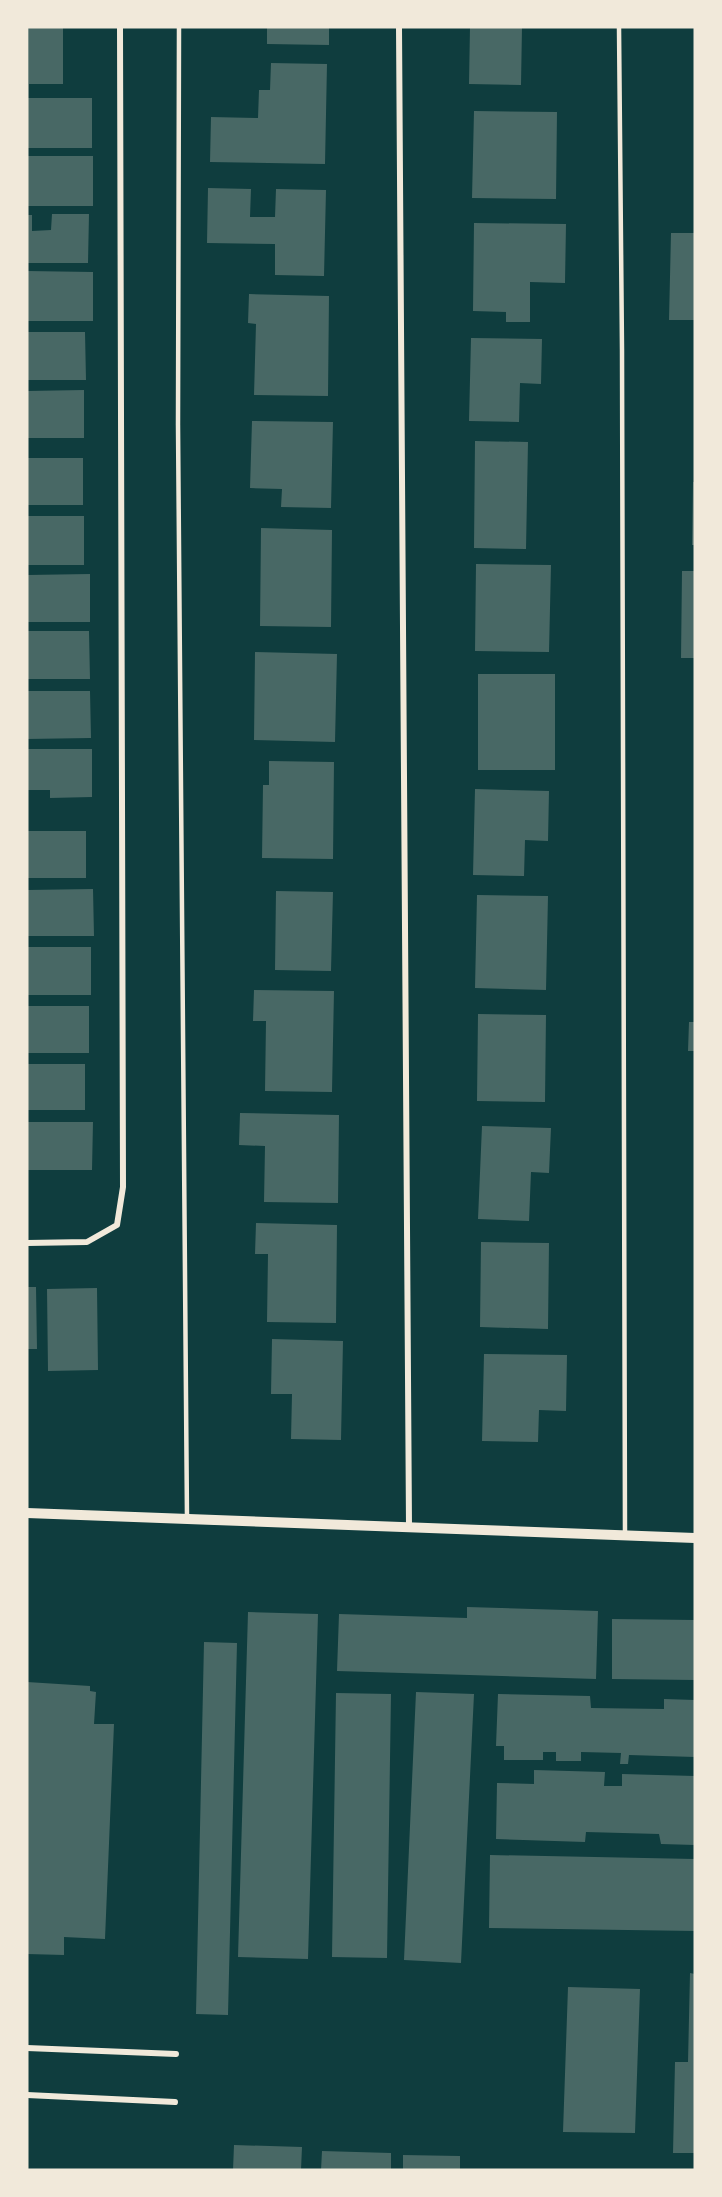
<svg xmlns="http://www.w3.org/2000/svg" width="722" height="2197" font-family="'PT Sans',sans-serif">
<rect width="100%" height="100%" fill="#0f3d3e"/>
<path fill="#486865" d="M 29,27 L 63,27 L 63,84 L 29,84 Z
M 267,27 L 329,27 L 329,45 L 267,44 Z
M 470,27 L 522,27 L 521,85 L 469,84 Z
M 271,63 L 327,64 L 325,164 L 210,162 L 211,117 L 258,118 L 259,90 L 270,90 Z
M 27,98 L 92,98 L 92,148 L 27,148 Z
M 474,111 L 557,112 L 556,199 L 472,198 Z
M 27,156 L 93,156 L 93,206 L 27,206 Z
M 208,188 L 251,189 L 250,217 L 275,217 L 276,189 L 326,190 L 324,276 L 275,275 L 275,244 L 207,243 Z
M 52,214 L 89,214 L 88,263 L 27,263 L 27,215 L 32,215 L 32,231 L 51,230 Z
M 474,223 L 566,224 L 565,283 L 530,282 L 530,322 L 506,322 L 506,312 L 473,311 Z
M 671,233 L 695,233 L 695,320 L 669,320 Z
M 27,271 L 93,272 L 93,321 L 27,321 Z
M 249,294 L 329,296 L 328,396 L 254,395 L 256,324 L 248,323 Z
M 27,332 L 85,332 L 86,380 L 27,380 Z
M 471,338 L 542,339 L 541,384 L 520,383 L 519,422 L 469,421 Z
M 84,390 L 84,438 L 27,438 L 27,391 Z
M 252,421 L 333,422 L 331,508 L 281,507 L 282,489 L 250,488 Z
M 475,441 L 528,442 L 526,549 L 474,548 Z
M 27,458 L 83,458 L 83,505 L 27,505 Z
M 693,482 L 695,482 L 695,545 L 692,545 Z
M 27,516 L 84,516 L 84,565 L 27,565 Z
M 261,528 L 332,530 L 331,627 L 260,626 Z
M 476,564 L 551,565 L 549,652 L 475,651 Z
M 682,571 L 695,571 L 695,658 L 681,658 Z
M 90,574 L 90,622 L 27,622 L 27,575 Z
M 27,631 L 89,631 L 90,679 L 27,679 Z
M 255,652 L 337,654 L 335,742 L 254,740 Z
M 478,674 L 555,674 L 555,770 L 478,770 Z
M 27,691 L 90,691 L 91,738 L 27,739 Z
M 27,749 L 92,749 L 92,797 L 50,798 L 50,790 L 27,790 Z
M 269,761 L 334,762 L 333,859 L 262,858 L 263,785 L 269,785 Z
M 475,789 L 549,791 L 548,841 L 525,840 L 524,876 L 473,875 Z
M 27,831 L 86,831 L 86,878 L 27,878 Z
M 93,889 L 94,936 L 27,936 L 27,890 Z
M 276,891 L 333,892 L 331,971 L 275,970 Z
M 477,895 L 548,896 L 546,990 L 475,988 Z
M 27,947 L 91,947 L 91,995 L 27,995 Z
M 254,990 L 334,991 L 332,1092 L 265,1091 L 266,1021 L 253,1021 Z
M 27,1006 L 89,1006 L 89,1053 L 27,1053 Z
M 478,1014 L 546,1015 L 545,1102 L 477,1101 Z
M 689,1022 L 695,1022 L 695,1051 L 688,1051 Z
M 27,1064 L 85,1064 L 85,1110 L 27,1110 Z
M 240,1113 L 339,1115 L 338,1203 L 264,1202 L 265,1146 L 239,1145 Z
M 27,1122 L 93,1122 L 92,1170 L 27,1170 Z
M 482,1126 L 551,1128 L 549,1173 L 531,1172 L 529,1221 L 478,1219 Z
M 256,1223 L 337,1225 L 336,1323 L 267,1322 L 268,1254 L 255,1254 Z
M 481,1242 L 549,1243 L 548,1329 L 480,1327 Z
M 27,1287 L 36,1287 L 37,1349 L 27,1349 Z
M 97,1288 L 98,1370 L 48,1371 L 47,1289 Z
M 272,1339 L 343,1341 L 341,1440 L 291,1439 L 292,1394 L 271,1394 Z
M 484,1354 L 567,1355 L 566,1411 L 539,1410 L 538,1442 L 482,1441 Z
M 467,1607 L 598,1611 L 596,1679 L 337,1671 L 339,1614 L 467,1618 Z
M 248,1612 L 318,1614 L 308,1959 L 238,1957 Z
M 612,1619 L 695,1620 L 695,1680 L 612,1679 Z
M 204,1642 L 237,1643 L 228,2015 L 196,2014 Z
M 27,1682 L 90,1686 L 90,1691 L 96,1692 L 94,1724 L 114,1724 L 105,1939 L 64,1937 L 64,1955 L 27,1954 Z
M 416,1692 L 474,1694 L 461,1963 L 404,1960 Z
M 336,1693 L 391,1694 L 387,1958 L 332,1957 Z
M 498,1694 L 590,1696 L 591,1708 L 664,1709 L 664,1699 L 695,1700 L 695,1757 L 629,1755 L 628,1764 L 620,1764 L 621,1753 L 581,1752 L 581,1761 L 556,1761 L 556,1752 L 543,1752 L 543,1760 L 504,1760 L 504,1746 L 496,1746 Z
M 534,1770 L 605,1772 L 604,1786 L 622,1786 L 622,1774 L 695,1776 L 695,1845 L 661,1844 L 659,1834 L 586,1832 L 585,1842 L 496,1839 L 497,1783 L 534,1784 Z
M 490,1855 L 695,1859 L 695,1931 L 489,1928 Z
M 690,1973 L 695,1974 L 695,2153 L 673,2153 L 675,2062 L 688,2062 Z
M 568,1987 L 640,1989 L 635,2133 L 563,2132 Z
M 234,2145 L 302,2147 L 301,2170 L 233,2170 Z
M 322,2151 L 391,2153 L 391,2170 L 321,2170 Z
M 403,2155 L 460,2156 L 460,2170 L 403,2170 Z"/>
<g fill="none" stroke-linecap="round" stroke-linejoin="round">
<path stroke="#f1e9da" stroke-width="4.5" d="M 179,27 L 178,425 L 187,1518
M 619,27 L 622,349 L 625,1535"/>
<path stroke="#f1e9da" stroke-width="6" d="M 399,27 L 409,1527
M 27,1243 L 87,1242 L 117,1225 L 123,1187 L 120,27
M 27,2048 L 176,2054
M 27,2095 L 175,2102"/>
<path stroke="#f1e9da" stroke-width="10" d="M 27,1513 L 695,1538"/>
</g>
<rect width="722" height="2197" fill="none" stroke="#f1e9da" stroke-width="57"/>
</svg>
